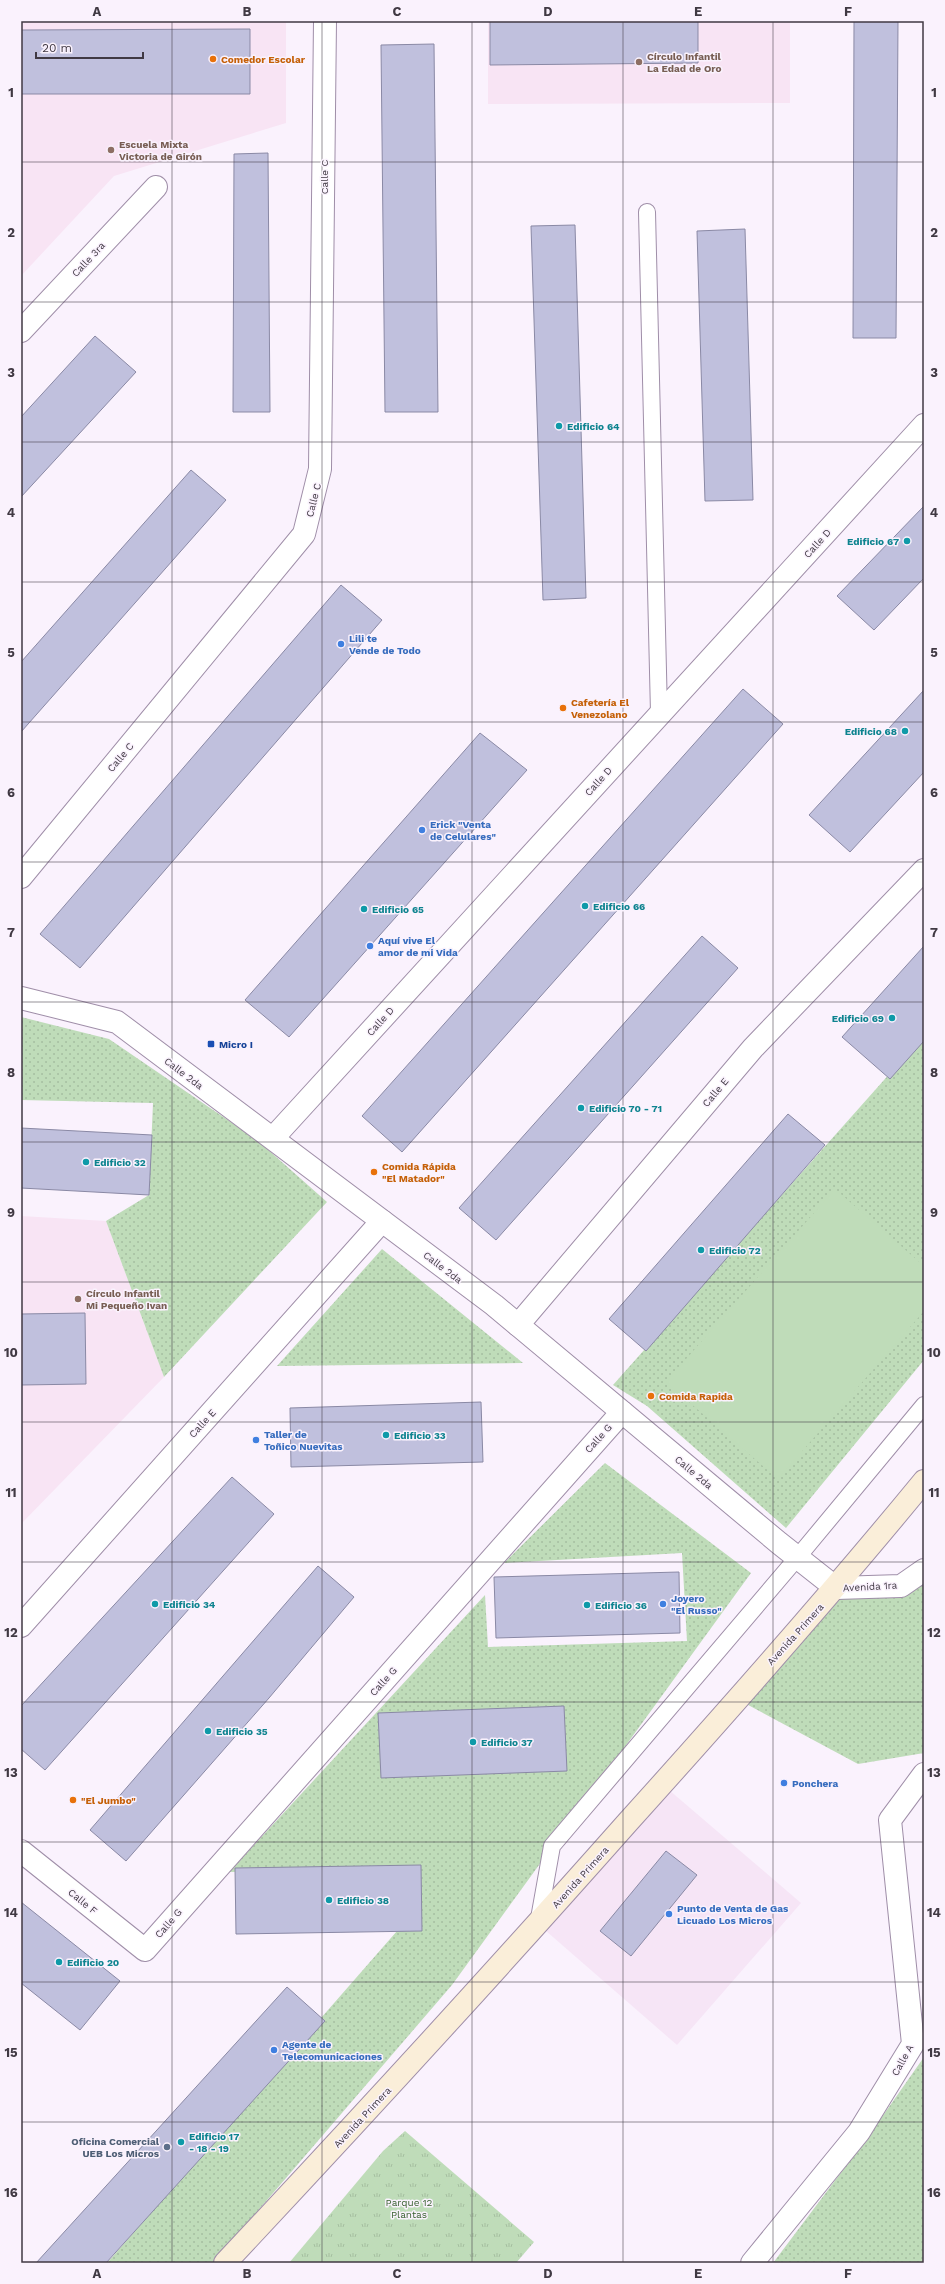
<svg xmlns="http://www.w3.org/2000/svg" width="945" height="2284" font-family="'Work Sans',sans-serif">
<defs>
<pattern id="grass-dots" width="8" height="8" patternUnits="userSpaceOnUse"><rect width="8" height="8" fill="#bfdcb9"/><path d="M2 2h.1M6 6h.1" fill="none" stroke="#a5bea0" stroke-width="1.8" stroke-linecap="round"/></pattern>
<pattern id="park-tufts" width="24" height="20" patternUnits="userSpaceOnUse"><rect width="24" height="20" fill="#bfdcb9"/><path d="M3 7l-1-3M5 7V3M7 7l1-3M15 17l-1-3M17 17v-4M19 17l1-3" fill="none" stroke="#a5bea0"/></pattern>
</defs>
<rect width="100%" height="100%" fill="#faf2fd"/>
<path fill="#f6e5f6" d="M 662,1784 L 801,1903 L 677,2045 L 538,1924 Z"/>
<path fill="#f8e4f4" d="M 21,21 L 286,21 L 286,123 L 114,176 L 21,276 Z
M 488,21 L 790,21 L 790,103 L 488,104 Z
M 21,1216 L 106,1221 L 164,1377 L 22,1523 Z"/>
<path fill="url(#grass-dots)" d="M 21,1017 L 109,1039 L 257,1140 L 327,1202 L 164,1377 L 106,1221 L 149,1195 L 153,1103 L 21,1100 Z
M 924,1035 L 924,1360 L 786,1528 L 647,1406 L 613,1385 Z
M 382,1249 L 523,1363 L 277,1366 Z
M 605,1463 L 751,1573 L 452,1985 L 213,2263 L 107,2263 L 397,1931 L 418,1869 L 229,1872 L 485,1595 L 488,1647 L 687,1641 L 682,1553 L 504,1563 Z
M 924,1570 L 924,1753 L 858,1764 L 737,1699 L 836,1588 Z
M 924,2057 L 924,2263 L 773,2263 L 870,2134 Z"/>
<path fill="url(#park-tufts)" d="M 405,2131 L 534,2242 L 516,2263 L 289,2263 L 383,2151 Z"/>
<path fill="#bfdcb9" d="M 835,1189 L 924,1266 L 924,1311 L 778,1479 L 666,1382 Z"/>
<path fill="#c0c0dd" stroke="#8a89a5" d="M 490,21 L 698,21 L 698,63 L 490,65 Z
M 854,21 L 898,21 L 896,338 L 853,338 Z
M 250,29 L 250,94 L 21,94 L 21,30 Z
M 434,44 L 438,412 L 385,412 L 381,45 Z
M 268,153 L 270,412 L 233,412 L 234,154 Z
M 575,225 L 586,598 L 543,600 L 531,226 Z
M 745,229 L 753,500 L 705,501 L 697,231 Z
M 95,336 L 136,372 L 21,497 L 21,417 Z
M 191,470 L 226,500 L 21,732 L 21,662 Z
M 924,506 L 924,578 L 874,630 L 837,596 Z
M 341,585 L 382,620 L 80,968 L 40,934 Z
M 743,689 L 783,724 L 402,1152 L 362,1116 Z
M 924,690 L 924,772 L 850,852 L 809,815 Z
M 480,733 L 527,770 L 289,1037 L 245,1000 Z
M 702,936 L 738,968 L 496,1240 L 459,1208 Z
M 924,946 L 924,1041 L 890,1079 L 842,1037 Z
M 788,1114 L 825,1145 L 646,1351 L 609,1319 Z
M 21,1128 L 152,1135 L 149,1195 L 21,1188 Z
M 85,1313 L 86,1384 L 21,1385 L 21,1314 Z
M 481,1402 L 483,1462 L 291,1467 L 290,1408 Z
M 232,1477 L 274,1514 L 45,1770 L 21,1749 L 21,1706 Z
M 318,1566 L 354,1597 L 269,1698 L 126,1861 L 90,1830 Z
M 679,1572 L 680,1633 L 496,1638 L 494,1577 Z
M 564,1706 L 567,1771 L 381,1778 L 378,1713 Z
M 666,1851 L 697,1875 L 631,1956 L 600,1931 Z
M 421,1865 L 422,1931 L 236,1934 L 235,1868 Z
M 21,1902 L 120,1981 L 80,2030 L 21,1983 Z
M 287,1987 L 325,2021 L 106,2263 L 36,2263 Z"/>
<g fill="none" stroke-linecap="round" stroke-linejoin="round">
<defs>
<path id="service" d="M 647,212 L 659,713
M 538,1924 L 552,1846 L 797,1558 L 924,1405"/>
<path id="minor" d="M 21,331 L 156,187
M 21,877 L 304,534 L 320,469 L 325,21
M 273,1138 L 924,425
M 518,1325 L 753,1048 L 924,870
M 21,1626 L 382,1221
M 21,1851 L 145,1950 L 622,1412
M 752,2263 L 859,2132 L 913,2044 L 890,1820 L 924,1774"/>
<path id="tertiary" d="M 21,998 L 117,1022 L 494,1305 L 779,1543 L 836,1588 L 901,1586 L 924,1570"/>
<path id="secondary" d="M 225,2263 C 361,2118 495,1972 627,1823 C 728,1711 828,1598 924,1481"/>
</defs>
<use href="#service" stroke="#9f8ea8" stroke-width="18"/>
<use href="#minor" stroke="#9f8ea8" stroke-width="24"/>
<use href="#tertiary" stroke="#9f8ea8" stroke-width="24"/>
<use href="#secondary" stroke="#9f8ea8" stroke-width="24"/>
<use href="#service" stroke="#fff" stroke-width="16"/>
<use href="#minor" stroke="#fff" stroke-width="22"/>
<use href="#tertiary" stroke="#fff" stroke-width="22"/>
<use href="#secondary" stroke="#faeed9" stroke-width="22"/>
</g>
<path fill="none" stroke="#403943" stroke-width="1" stroke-opacity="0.55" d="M 172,21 L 172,2263M 322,21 L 322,2263M 472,21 L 472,2263M 623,21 L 623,2263M 773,21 L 773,2263M 21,162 L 924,162M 21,302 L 924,302M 21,442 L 924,442M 21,582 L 924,582M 21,722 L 924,722M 21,862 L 924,862M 21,1002 L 924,1002M 21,1142 L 924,1142M 21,1282 L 924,1282M 21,1422 L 924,1422M 21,1562 L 924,1562M 21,1702 L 924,1702M 21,1842 L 924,1842M 21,1982 L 924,1982M 21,2122 L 924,2122"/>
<g fill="#e8710a" stroke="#faf2fd" stroke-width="1.5">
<circle cx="213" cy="59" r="4"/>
<circle cx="563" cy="708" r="4"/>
<circle cx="374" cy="1172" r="4"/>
<circle cx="651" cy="1396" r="4"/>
<circle cx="73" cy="1800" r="4"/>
</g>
<g fill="#8d6e63" stroke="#faf2fd" stroke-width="1.5">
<circle cx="639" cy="62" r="4"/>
<circle cx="111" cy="150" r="4"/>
<circle cx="78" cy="1299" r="4"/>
</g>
<g fill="#0f9aa8" stroke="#faf2fd" stroke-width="1.5">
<circle cx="559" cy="426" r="4"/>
<circle cx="907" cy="541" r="4"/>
<circle cx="905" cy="731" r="4"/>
<circle cx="585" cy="906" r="4"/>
<circle cx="364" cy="909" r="4"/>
<circle cx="892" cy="1018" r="4"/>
<circle cx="581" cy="1108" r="4"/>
<circle cx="86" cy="1162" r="4"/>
<circle cx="701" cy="1250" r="4"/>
<circle cx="386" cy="1435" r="4"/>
<circle cx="155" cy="1604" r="4"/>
<circle cx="587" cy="1605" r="4"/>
<circle cx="208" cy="1731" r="4"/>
<circle cx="473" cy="1742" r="4"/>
<circle cx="329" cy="1900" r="4"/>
<circle cx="59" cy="1962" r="4"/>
<circle cx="181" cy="2142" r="4"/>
</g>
<g fill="#3f7fe0" stroke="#faf2fd" stroke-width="1.5">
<circle cx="341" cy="644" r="4"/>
<circle cx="422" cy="830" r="4"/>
<circle cx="370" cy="946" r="4"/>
<circle cx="256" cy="1440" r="4"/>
<circle cx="663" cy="1604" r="4"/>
<circle cx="784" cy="1783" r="4"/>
<circle cx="669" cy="1914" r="4"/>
<circle cx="274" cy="2050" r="4"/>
</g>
<rect fill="#1a4fb4" stroke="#faf2fd" stroke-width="1.5" x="207" y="1040" width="8" height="8" rx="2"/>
<circle fill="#5c6f8a" stroke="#faf2fd" stroke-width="1.5" cx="167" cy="2147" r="4"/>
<g text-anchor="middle" stroke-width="3" stroke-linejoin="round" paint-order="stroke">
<g font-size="10" font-weight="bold" fill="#785e54" stroke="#faf2fd" text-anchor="start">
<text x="647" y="60">Círculo Infantil<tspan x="647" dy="12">La Edad de Oro</tspan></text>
<text x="119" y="148">Escuela Mixta<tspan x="119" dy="12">Victoria de Girón</tspan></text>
<text x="86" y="1297">Círculo Infantil<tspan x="86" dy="12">Mi Pequeño Ivan</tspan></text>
</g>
<g font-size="10" font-weight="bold" fill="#c56008" stroke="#faf2fd" text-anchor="start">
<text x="221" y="63">Comedor Escolar</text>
<text x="571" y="706">Cafetería El<tspan x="571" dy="12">Venezolano</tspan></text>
<text x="382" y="1170">Comida Rápida<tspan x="382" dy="12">"El Matador"</tspan></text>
<text x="659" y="1400">Comida Rapida</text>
<text x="81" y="1804">"El Jumbo"</text>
</g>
<g font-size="10" fill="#403943" stroke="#faf2fd">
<text transform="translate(324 177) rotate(-90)" y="4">Calle C</text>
<text transform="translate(88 259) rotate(-47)" y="4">Calle 3ra</text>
<text transform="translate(313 500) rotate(-76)" y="4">Calle C</text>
<text transform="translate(817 543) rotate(-48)" y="4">Calle D</text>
<text transform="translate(120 757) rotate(-50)" y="4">Calle C</text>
<text transform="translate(598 781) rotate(-48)" y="4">Calle D</text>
<text transform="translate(380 1021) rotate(-48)" y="4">Calle D</text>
<text transform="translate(184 1073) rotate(37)" y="4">Calle 2da</text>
<text transform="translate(715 1092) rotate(-50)" y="4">Calle E</text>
<text transform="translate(443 1267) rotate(37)" y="4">Calle 2da</text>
<text transform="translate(202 1423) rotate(-48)" y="4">Calle E</text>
<text transform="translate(598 1438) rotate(-48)" y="4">Calle G</text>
<text transform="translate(694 1472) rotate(40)" y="4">Calle 2da</text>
<text transform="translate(870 1586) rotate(-3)" y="4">Avenida 1ra</text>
<text transform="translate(795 1634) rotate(-48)" y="4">Avenida Primera</text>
<text transform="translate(383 1681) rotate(-48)" y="4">Calle G</text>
<text transform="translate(580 1877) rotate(-48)" y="4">Avenida Primera</text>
<text transform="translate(83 1901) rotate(39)" y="4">Calle F</text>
<text transform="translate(168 1923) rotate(-49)" y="4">Calle G</text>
<text transform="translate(902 2060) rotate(-61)" y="4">Calle A</text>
<text transform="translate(362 2117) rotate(-47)" y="4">Avenida Primera</text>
</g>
<g font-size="10" font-weight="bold" fill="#0d838f" stroke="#faf2fd" text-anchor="start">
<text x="567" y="430">Edificio 64</text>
<text x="899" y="545" text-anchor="end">Edificio 67</text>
<text x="897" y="735" text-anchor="end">Edificio 68</text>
<text x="593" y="910">Edificio 66</text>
<text x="372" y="913">Edificio 65</text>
<text x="884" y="1022" text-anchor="end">Edificio 69</text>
<text x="589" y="1112">Edificio 70 - 71</text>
<text x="94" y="1166">Edificio 32</text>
<text x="709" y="1254">Edificio 72</text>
<text x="394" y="1439">Edificio 33</text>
<text x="163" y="1608">Edificio 34</text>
<text x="595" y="1609">Edificio 36</text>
<text x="216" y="1735">Edificio 35</text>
<text x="481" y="1746">Edificio 37</text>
<text x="337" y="1904">Edificio 38</text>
<text x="67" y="1966">Edificio 20</text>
<text x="189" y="2140">Edificio 17<tspan x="189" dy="12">- 18 - 19</tspan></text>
</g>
<g font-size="10" font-weight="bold" fill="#366cbe" stroke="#faf2fd" text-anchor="start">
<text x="349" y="642">Lili te<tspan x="349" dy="12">Vende de Todo</tspan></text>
<text x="430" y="828">Erick "Venta<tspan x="430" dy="12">de Celulares"</tspan></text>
<text x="378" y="944">Aquí vive El<tspan x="378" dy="12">amor de mi Vida</tspan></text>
<text x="264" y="1438">Taller de<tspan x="264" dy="12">Toñico Nuevitas</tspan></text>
<text x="671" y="1602">Joyero<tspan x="671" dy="12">"El Russo"</tspan></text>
<text x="792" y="1787">Ponchera</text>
<text x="677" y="1912">Punto de Venta de Gas<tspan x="677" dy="12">Licuado Los Micros</tspan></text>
<text x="282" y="2048">Agente de<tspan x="282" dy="12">Telecomunicaciones</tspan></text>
</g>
<g font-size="10" font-weight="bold" fill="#164399" stroke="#faf2fd" text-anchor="start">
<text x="219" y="1048">Micro I</text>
</g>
<g font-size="10" font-weight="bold" fill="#4e5e75" stroke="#faf2fd" text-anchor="end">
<text x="159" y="2145">Oficina Comercial<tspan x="159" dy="12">UEB Los Micros</tspan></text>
</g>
<g font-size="10" fill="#375f2e" stroke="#faf2fd">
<text x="409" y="2206">Parque 12<tspan x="409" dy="12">Plantas</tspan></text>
</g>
</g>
<rect width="945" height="2284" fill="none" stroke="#faf2fd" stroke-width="44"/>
<path d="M36 52v6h107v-6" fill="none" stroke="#403943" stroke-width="2"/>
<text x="42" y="52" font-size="12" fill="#403943" stroke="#faf2fd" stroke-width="3" paint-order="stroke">20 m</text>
<rect x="22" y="22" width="901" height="2240" fill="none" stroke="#403943" stroke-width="1.5"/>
<g font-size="13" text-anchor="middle" font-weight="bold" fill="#403943">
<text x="97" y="16">A</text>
<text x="247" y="16">B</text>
<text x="397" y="16">C</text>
<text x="548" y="16">D</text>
<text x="698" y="16">E</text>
<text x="848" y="16">F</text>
<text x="11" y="97">1</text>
<text x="934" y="97">1</text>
<text x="11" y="237">2</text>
<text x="934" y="237">2</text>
<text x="11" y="377">3</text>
<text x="934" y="377">3</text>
<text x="11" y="517">4</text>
<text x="934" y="517">4</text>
<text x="11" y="657">5</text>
<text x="934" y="657">5</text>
<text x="11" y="797">6</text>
<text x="934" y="797">6</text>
<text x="11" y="937">7</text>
<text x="934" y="937">7</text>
<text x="11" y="1077">8</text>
<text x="934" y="1077">8</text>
<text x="11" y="1217">9</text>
<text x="934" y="1217">9</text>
<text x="11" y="1357">10</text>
<text x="934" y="1357">10</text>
<text x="11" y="1497">11</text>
<text x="934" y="1497">11</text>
<text x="11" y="1637">12</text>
<text x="934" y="1637">12</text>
<text x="11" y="1777">13</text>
<text x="934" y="1777">13</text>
<text x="11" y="1917">14</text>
<text x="934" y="1917">14</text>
<text x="11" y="2057">15</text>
<text x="934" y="2057">15</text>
<text x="11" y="2197">16</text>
<text x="934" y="2197">16</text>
<text x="97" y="2278">A</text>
<text x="247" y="2278">B</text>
<text x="397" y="2278">C</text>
<text x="548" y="2278">D</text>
<text x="698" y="2278">E</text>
<text x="848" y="2278">F</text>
</g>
</svg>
